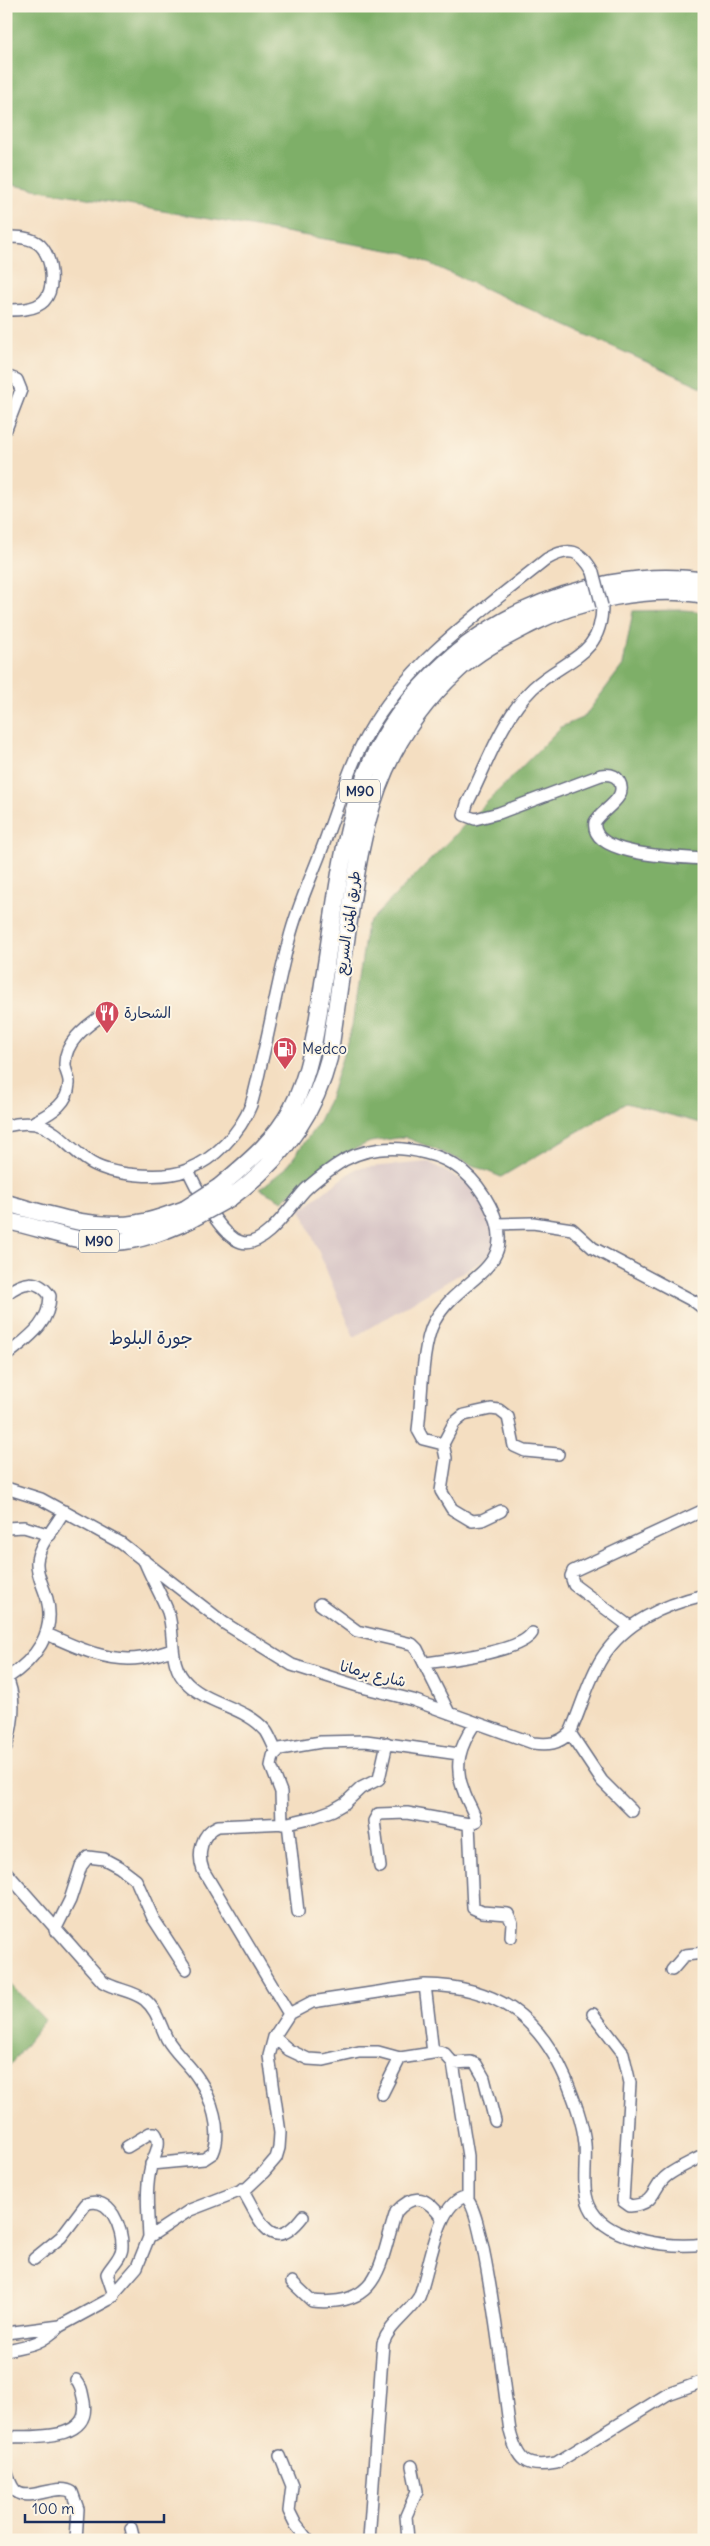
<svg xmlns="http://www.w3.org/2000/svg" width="710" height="2546" font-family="Delius,'Playpen Sans Arabic',sans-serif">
<rect width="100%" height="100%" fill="#fcf5e5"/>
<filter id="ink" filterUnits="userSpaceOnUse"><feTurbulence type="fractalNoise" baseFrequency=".02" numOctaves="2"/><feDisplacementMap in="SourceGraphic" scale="10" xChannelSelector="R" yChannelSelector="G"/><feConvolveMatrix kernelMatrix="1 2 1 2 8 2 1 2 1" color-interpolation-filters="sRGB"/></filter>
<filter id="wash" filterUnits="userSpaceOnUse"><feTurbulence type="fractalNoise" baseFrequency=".0096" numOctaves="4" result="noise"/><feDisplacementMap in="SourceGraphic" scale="20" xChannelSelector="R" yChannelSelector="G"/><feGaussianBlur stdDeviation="1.12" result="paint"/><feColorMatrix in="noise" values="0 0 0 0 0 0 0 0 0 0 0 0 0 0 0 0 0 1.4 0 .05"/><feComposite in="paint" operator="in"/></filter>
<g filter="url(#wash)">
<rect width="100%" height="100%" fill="#f4dec1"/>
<path fill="#d2bec1" d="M 429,1162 L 475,1188 L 488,1209 L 498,1242 L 494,1254 L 354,1337 L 301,1209 L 357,1168 Z"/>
<path fill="#7eaf68" stroke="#4c6f63" d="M 6,6 L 704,6 L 704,388 L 406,253 L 6,184 Z
M 684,610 L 704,612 L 704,1124 L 626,1103 L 501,1177 L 405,1137 L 370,1142 L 333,1159 L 282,1201 L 260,1189 L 286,1168 L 317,1125 L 329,1100 L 352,1026 L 367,924 L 561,727 L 584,717 L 623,665 L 633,611 Z
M 6,1980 L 45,2020 L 6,2070 Z"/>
</g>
<g filter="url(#ink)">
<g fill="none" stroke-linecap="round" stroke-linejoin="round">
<defs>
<path id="minor" d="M 6,237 C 17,237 31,237 40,245 C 52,257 56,288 44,301 C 35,310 18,310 6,310
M 6,376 L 17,380 L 21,390 L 6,429
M 602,606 C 602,657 564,659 533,688 C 501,719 487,765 467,804 L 464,815 L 475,819 L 499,813 L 601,775 C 608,774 615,774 619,781 C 629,798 602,809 595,822 C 589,857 681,857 704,859
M 34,1122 C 50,1113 68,1105 69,1084 C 70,1078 65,1071 65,1065 C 64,1043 85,1027 101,1016
M 6,1126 C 50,1115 56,1138 87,1160 C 108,1176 163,1180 187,1170 C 215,1159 240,1133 251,1105 C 255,1092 258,1077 261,1064 C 271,1023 278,981 289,940 C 298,903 315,870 327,835 C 340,801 349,766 367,735 C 409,661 482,611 547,559 C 569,546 581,550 593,572
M 188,1170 C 197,1189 220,1236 241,1242 C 264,1249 291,1205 305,1190 C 314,1181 325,1173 335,1166 C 361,1147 395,1145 425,1153 C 455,1160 476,1178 490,1206 C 523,1270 459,1275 434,1322 C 421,1347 422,1401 418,1430 L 423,1439 L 443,1444
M 497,1224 L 533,1223 L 572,1229 L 593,1248 L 695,1302 L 704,1309
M 6,1294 C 22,1282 37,1277 50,1296 C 49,1326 27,1338 6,1356
M 6,1488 L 41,1499 L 121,1543 L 224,1623 L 292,1665 L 358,1686 L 413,1700 L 533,1743 C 549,1745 558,1744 570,1733 C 581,1709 588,1680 602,1658 C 625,1622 663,1605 704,1595
M 501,1511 L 482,1520 L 472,1521 L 452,1509 L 441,1491 L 446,1458 L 443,1444 L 454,1423 L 464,1415 L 491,1409 L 499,1410 L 508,1417 L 514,1446 L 525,1451 L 558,1454
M 6,1528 L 24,1527 L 50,1535
M 144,1560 C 151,1578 161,1594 168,1612 C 176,1636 167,1665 188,1684 C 210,1705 246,1707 266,1731 C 270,1737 273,1745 276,1751
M 320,1604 L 357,1631 L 412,1644 L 417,1649 L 449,1713
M 629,1626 L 574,1585 L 571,1576 L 573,1571 L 704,1510
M 47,1634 C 76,1647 108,1663 141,1658 C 151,1657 162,1653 172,1650
M 425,1663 C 448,1660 520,1652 532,1633
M 6,1676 C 17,1698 13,1725 6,1747
M 7,1678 C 35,1660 56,1633 47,1599 C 44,1587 36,1574 37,1562 C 38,1545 56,1526 64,1511
M 570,1733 L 602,1781 L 632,1811
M 288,1823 L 298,1912
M 282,1824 L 281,1792 L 271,1766 L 273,1756 L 280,1749 L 321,1742 L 366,1741 L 459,1754
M 469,1824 L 473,1908 L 482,1912 L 508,1914 L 512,1923 L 511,1937
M 380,1867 L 374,1821 L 378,1814 L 407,1813 L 469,1824 L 476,1821 C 474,1811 467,1802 464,1792 C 453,1765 460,1746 475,1723
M 6,1872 L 103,1982 C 116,1990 132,1990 145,2000 C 157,2010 160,2025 167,2039 C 175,2053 189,2064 198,2078 C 211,2097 223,2131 213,2153 L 204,2159 L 151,2164
M 55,1930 L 70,1900 L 81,1866 L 88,1857 L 104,1859 L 119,1867 L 136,1880 L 153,1918 L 186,1969
M 672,1970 L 685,1955 L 704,1953
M 425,1985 L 433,2053
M 289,2014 L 203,1870 C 197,1854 201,1833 218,1826 L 288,1823 L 314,1817 L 333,1810 L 345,1803 L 361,1788 L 379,1779 L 387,1743
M 593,2014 L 623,2053 L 630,2083 L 623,2201 L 630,2206 C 658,2204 651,2187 668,2175 C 679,2167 692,2162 704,2155
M 274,2037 L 289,2050 L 308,2059 L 324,2060 L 359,2052 L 378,2052 L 400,2058 L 439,2052 L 445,2054 L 453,2063 L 468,2156 L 468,2198
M 453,2063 L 471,2062 L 476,2064 L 484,2078 L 495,2121
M 382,2094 L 400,2058
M 127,2147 L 150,2133 L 155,2133 C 163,2143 154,2155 151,2166 C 145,2189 148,2213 149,2237
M 242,2189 C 259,2216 270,2259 303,2216
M 34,2259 L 61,2237 L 86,2204 C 110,2194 123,2229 122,2247 C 122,2257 111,2266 107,2274 L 114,2295
M 292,2282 L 312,2301 C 382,2308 379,2263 396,2212 C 415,2191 427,2198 442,2218
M 6,2333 L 60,2326 L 108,2300 L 137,2267 L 149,2237 L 190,2210 L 247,2188 L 264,2172 L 276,2158 L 279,2148 L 280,2133 L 269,2056 L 274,2037 L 289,2014 L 312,2002 L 425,1985 C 495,1986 538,2015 566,2079 C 574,2099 583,2122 585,2144 C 587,2166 580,2192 592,2211 C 611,2242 672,2248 704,2244
M 6,2350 C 32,2345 41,2344 60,2326
M 6,2437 C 32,2436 91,2442 84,2402 C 82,2393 82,2387 76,2380
M 280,2456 L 292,2486 L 289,2511 L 296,2525 L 308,2540
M 6,2470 C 8,2476 10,2484 14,2489 C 25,2505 57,2482 72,2492 L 78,2509 L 76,2540
M 131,2528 L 134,2540
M 369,2540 L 383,2343 C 390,2324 408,2314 419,2297 C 430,2271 436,2203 465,2197 C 485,2208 505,2399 510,2431 C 518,2460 524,2469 556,2463 L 668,2394 L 704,2381
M 408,2540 L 406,2516 L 417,2491 L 412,2466"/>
<path id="highway" d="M 219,1187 C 247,1163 274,1142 292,1108 C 313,1067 317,1022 324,977 C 334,916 340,852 359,793 C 385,713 447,648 521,612 C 574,587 645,571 704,581
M 230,1198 C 278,1163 314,1117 329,1058 C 335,1014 342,971 348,927 C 363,823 376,745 458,670 C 479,650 506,637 531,624 C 578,600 651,585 704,595
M 6,1203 C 48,1214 94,1231 138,1223 C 154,1221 170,1214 185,1209
M 6,1221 C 41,1227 77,1244 113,1242 C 141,1241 165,1231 190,1220"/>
</defs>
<use href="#minor" stroke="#676c81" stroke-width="14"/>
<use href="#highway" stroke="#676c81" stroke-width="19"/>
<use href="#minor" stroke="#fff" stroke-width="11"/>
<use href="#highway" stroke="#fff" stroke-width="16"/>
<defs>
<path id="minor-bridge" d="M 593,572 L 602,606"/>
<path id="highway-bridge" d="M 185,1209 L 219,1187
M 190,1220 L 230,1198"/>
</defs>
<use href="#minor-bridge" stroke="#676c81" stroke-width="14" stroke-linecap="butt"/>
<use href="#highway-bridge" stroke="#676c81" stroke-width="19" stroke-linecap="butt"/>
<use href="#minor-bridge" stroke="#fff" stroke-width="11"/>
<use href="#highway-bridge" stroke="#fff" stroke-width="16"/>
</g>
</g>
<defs>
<symbol id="restaurant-pin" viewBox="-11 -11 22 30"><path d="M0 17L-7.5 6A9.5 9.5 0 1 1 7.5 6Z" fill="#d1495b" stroke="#fcf5e5"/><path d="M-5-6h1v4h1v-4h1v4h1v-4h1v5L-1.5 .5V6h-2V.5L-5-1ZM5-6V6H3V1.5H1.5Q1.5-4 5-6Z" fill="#fff"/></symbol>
<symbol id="fuel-pin" viewBox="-11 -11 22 30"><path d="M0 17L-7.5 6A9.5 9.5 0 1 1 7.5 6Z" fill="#d1495b" stroke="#fcf5e5"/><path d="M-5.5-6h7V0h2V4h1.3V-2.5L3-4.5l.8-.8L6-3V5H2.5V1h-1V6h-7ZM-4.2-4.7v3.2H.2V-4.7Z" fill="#fff"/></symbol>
</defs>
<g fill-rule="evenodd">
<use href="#restaurant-pin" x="93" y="999" width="28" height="38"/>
<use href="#fuel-pin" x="271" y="1035" width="28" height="38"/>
</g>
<g text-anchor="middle" stroke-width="4" stroke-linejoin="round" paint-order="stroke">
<g fill="#fcf5e5" stroke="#5e6a86" stroke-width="1">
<rect x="340" y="779.5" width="40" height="23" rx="4"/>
<rect x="79" y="1229.5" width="40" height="23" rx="4"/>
</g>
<g font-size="14" font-weight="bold" fill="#1b2f5e">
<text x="360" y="796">M90</text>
<text x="99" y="1246">M90</text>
</g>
<g font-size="15" fill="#1b2f5e" stroke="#fcf5e5">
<text transform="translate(348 923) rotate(-82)" y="5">طريق المتن السريع</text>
<text transform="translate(373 1674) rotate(14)" y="5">شارع برمانا</text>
</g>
<g font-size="15" fill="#1b2f5e" stroke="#fcf5e5" text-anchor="start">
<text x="124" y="1018">الشحارة</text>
<text x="302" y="1054">Medco</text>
</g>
<g font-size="18" fill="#1b2f5e" stroke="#fcf5e5">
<text x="151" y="1344">جورة البلوط</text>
</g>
</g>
<rect width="710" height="2546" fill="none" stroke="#fcf5e5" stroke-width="25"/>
<path d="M25 2514v8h139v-8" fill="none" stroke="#1b2f5e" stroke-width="2.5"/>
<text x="32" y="2514" font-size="15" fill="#1b2f5e" stroke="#fcf5e5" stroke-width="4" paint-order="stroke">100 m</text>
</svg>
